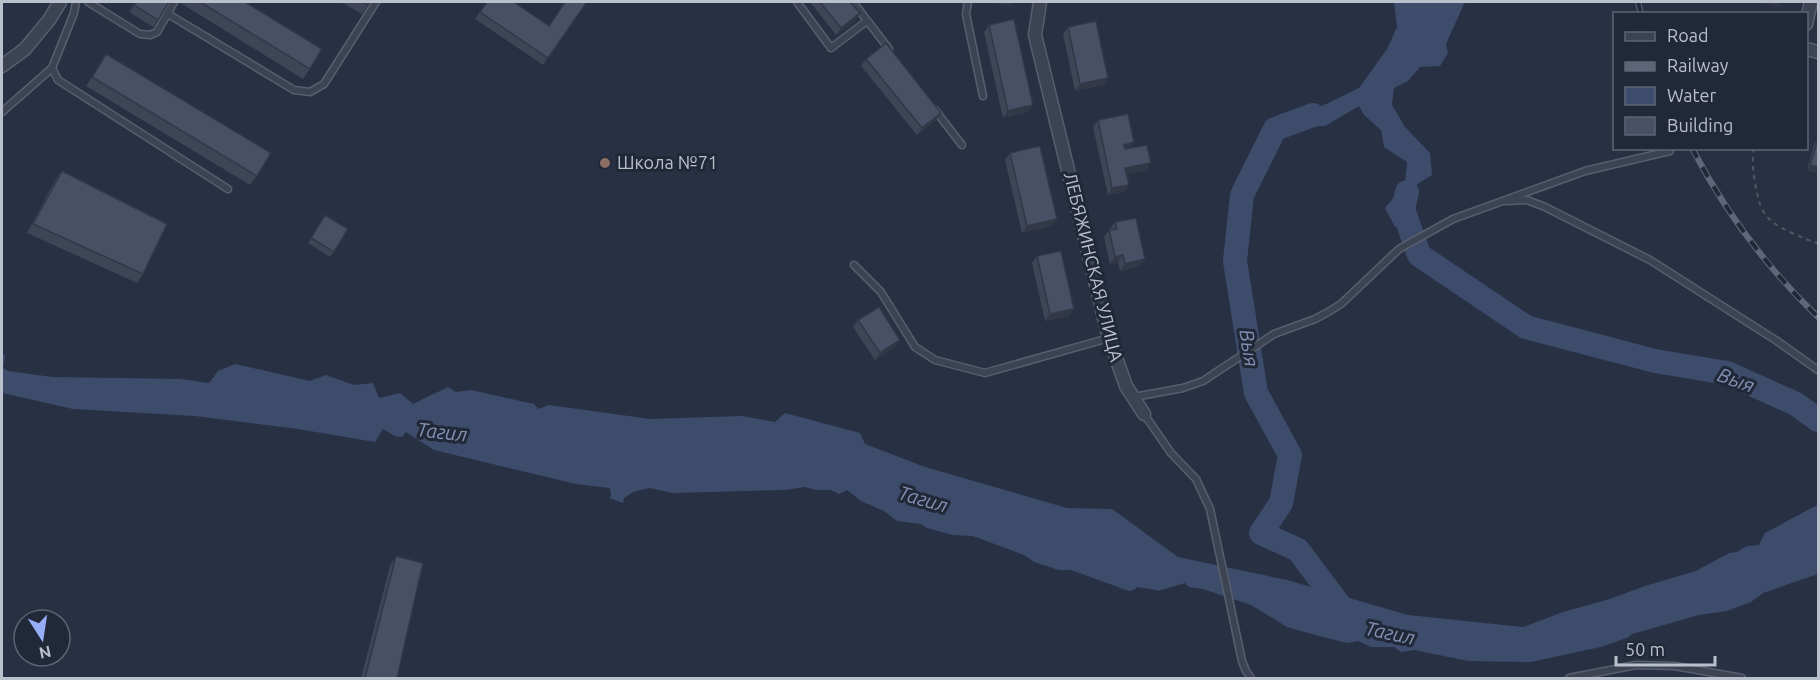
<svg xmlns="http://www.w3.org/2000/svg" width="1820" height="680" font-family="Ubuntu,sans-serif">
<rect width="100%" height="100%" fill="#283043"/>
<path fill="#3e4c6c" d="M 1394,2 L 1467,2 L 1464,4 L 1446,44 L 1448,53 L 1440,66 L 1420,67 L 1408,81 L 1394,88 L 1392,105 L 1405,127 L 1430,153 L 1432,175 L 1416,185 L 1408,204 L 1412,223 L 1395,227 L 1385,208 L 1405,184 L 1407,162 L 1384,147 L 1381,130 L 1364,115 L 1359,106 L 1325,126 L 1284,128 L 1279,114 L 1320,107 L 1359,88 L 1387,49 L 1397,27 Z
M 2,355 L 5,355 L 3,368 L 8,371 L 52,377 L 180,379 L 209,383 L 218,371 L 235,364 L 310,381 L 326,375 L 354,385 L 373,383 L 379,398 L 400,393 L 413,404 L 448,387 L 456,392 L 471,390 L 534,404 L 538,409 L 549,405 L 650,419 L 742,416 L 775,422 L 785,413 L 860,433 L 865,444 L 925,467 L 1067,508 L 1112,509 L 1178,557 L 1287,580 L 1408,615 L 1523,627 L 1563,612 L 1610,599 L 1645,586 L 1696,571 L 1729,553 L 1737,552 L 1747,546 L 1759,545 L 1765,533 L 1817,505 L 1818,574 L 1763,593 L 1751,602 L 1727,611 L 1699,615 L 1622,637 L 1562,638 L 1519,652 L 1473,647 L 1457,642 L 1449,652 L 1433,648 L 1429,653 L 1415,650 L 1401,652 L 1394,647 L 1371,647 L 1358,641 L 1347,643 L 1315,635 L 1287,627 L 1251,605 L 1203,589 L 1189,587 L 1185,583 L 1158,591 C 1151,588 1145,589 1137,587 L 1134,590 L 1129,591 L 1071,570 L 1059,570 L 1034,562 L 1024,555 L 973,536 L 953,535 L 927,528 L 921,524 L 897,521 L 884,511 L 861,501 L 847,490 L 839,494 L 831,490 L 816,490 L 805,487 L 785,490 L 672,493 L 650,488 L 633,492 L 624,498 L 623,503 L 609,498 L 611,495 L 610,488 L 576,484 L 434,450 L 406,432 L 402,437 L 395,436 L 383,429 L 375,442 L 298,429 L 195,416 L 73,409 L 2,393 Z"/>
<g fill="none" stroke-linecap="round" stroke-linejoin="round">
<path stroke="#3e4c6c" stroke-width="24" d="M 1313,115 L 1275,129 L 1242,195 L 1235,261 L 1256,393 L 1290,455 L 1281,503 L 1261,533 L 1298,550 L 1349,618
M 1407,192 L 1403,209 L 1419,255 L 1526,327 L 1655,361 L 1727,373 L 1796,404 L 1818,420
M 1421,639 L 1469,649 L 1530,650 L 1599,635 L 1622,627"/>
<defs>
<path id="service" d="M 76,2 L 74,13 L 52,68 L 58,80 L 228,189
M 88,2 L 140,34 L 150,35 L 157,32 L 174,2
M 797,2 L 831,48 L 867,21
M 853,2 L 889,49
M 968,2 L 966,14 L 983,96
M 168,14 L 294,90 L 310,92 L 324,84 L 376,2
M 935,110 L 962,145
M 2,112 L 52,68
M 1506,201 L 1527,200 L 1545,207 L 1650,260 L 1777,341 L 1818,370
M 854,265 L 881,292 L 915,347 L 935,360 L 985,373 L 1109,338
M 1134,397 L 1183,388 L 1203,381 L 1274,334 L 1315,319 L 1328,312 L 1341,304 L 1399,249 L 1453,219 L 1585,171 L 1670,151
M 1144,414 L 1171,453 L 1196,479 L 1210,509 L 1242,661 L 1246,671 L 1251,678
M 1569,678 L 1636,665 L 1675,666 L 1742,678"/>
<path id="minor" d="M 1040,2 L 1035,35 L 1109,338 L 1126,386 L 1144,414
M 1806,24 L 1811,2
M 1806,49 L 1818,52
M 2,66 L 25,49 L 49,20 L 60,2"/>
</defs>
<use href="#service" stroke="#585e6d" stroke-width="9"/>
<use href="#minor" stroke="#585e6d" stroke-width="15"/>
<path stroke="#485b60" stroke-width="2" stroke-dasharray="4.5 4.5" stroke-linecap="butt" d="M 1754,148 C 1752,159 1753,171 1755,182 C 1760,212 1764,220 1792,233 C 1801,237 1809,241 1818,243"/>
<use href="#service" stroke="#3c4353" stroke-width="6"/>
<use href="#minor" stroke="#3c4353" stroke-width="12"/>
<defs>
<path id="rail" d="M 1638,2 L 1641,14
M 1692,148 C 1724,210 1768,269 1818,317"/>
</defs>
<use href="#rail" stroke="#5e667a" stroke-width="6"/>
<use href="#rail" stroke="#212838" stroke-width="4" stroke-dasharray="11" stroke-linecap="butt"/>
</g>
<path fill="#3d4557" d="M 136,2 L 169,2 L 153,27 L 129,12 Z
M 179,2 L 245,2 L 310,69 L 303,79 Z
M 341,2 L 370,2 L 362,14 Z
M 487,2 L 514,2 L 549,25 L 587,2 L 543,65 L 475,19 Z
M 810,2 L 850,2 L 860,13 L 855,21 L 836,35 Z
M 989,25 L 1033,105 L 1028,112 L 1003,118 L 984,32 Z
M 1068,27 L 1108,78 L 1103,85 L 1075,91 L 1063,34 Z
M 106,54 L 257,176 L 250,185 L 86,86 Z
M 866,59 L 941,113 L 936,120 L 917,135 L 861,66 Z
M 1098,120 L 1130,149 L 1146,170 L 1126,174 L 1129,185 L 1124,192 L 1108,195 L 1093,127 Z
M 1818,139 L 1818,173 L 1807,170 L 1814,144 Z
M 1010,153 L 1052,226 L 1022,233 L 1005,160 Z
M 62,171 L 143,274 L 137,283 L 27,233 L 55,180 Z
M 325,215 L 334,252 L 330,257 L 308,243 Z
M 1115,222 L 1145,259 L 1140,266 L 1120,271 L 1118,262 L 1110,264 L 1104,237 Z
M 1037,256 L 1074,309 L 1069,316 L 1045,321 L 1032,263 Z
M 858,320 L 895,347 L 875,360 L 853,327 Z
M 396,556 L 397,678 L 361,678 L 390,566 Z"/>
<path fill="#323847" d="M 985,2 L 1013,2 L 1010,6 Z
M 1760,2 L 1781,2 L 1778,7 Z
M 860,13 L 855,21 L 836,35 L 841,28 Z
M 1108,78 L 1103,85 L 1075,91 L 1080,84 Z
M 1033,105 L 1028,112 L 1003,118 L 1008,111 Z
M 941,113 L 936,120 L 917,135 L 922,128 Z
M 1134,142 L 1129,150 L 1119,152 L 1124,145 Z
M 1151,163 L 1146,170 L 1120,175 L 1125,168 Z
M 1810,165 L 1818,167 L 1818,173 L 1807,170 Z
M 1129,185 L 1124,192 L 1108,195 L 1112,188 Z
M 1057,219 L 1052,226 L 1022,233 L 1027,226 Z
M 1123,255 L 1118,262 L 1110,264 L 1115,257 Z
M 1145,259 L 1140,266 L 1120,271 L 1125,264 Z
M 1074,309 L 1069,316 L 1045,321 L 1050,314 Z
M 900,340 L 895,347 L 875,360 L 880,353 Z"/>
<path fill="#475065" stroke="#323847" stroke-width="1.5" d="M 137,2 L 169,2 L 158,20 L 134,5 Z
M 200,2 L 245,2 L 322,49 L 310,69 Z
M 362,2 L 370,2 L 368,5 Z
M 487,2 L 515,2 L 514,2 L 549,26 L 565,2 L 587,2 L 548,58 L 480,12 Z
M 820,2 L 850,2 L 860,13 L 841,28 Z
M 1014,19 L 1033,105 L 1008,111 L 989,25 Z
M 1096,21 L 1108,78 L 1080,84 L 1068,27 Z
M 886,43 L 941,113 L 922,128 L 866,59 Z
M 106,54 L 271,153 L 257,176 L 92,77 Z
M 1128,114 L 1134,142 L 1124,145 L 1125,149 L 1147,145 L 1151,163 L 1125,168 L 1129,185 L 1112,188 L 1098,120 Z
M 1818,139 L 1818,167 L 1810,165 Z
M 1040,146 L 1057,219 L 1027,226 L 1010,153 Z
M 62,171 L 167,224 L 143,274 L 33,224 Z
M 325,215 L 348,229 L 334,252 L 311,238 Z
M 1136,218 L 1145,259 L 1125,264 L 1123,255 L 1115,257 L 1109,230 L 1117,229 L 1115,222 Z
M 1061,251 L 1074,309 L 1050,314 L 1037,256 Z
M 879,307 L 900,340 L 880,353 L 858,320 Z
M 396,556 L 423,563 L 397,678 L 365,678 Z"/>
<circle fill="#8d6e63" stroke="#212838" stroke-width="2" cx="605" cy="163" r="6"/>
<g text-anchor="middle" stroke-width="6" stroke-linejoin="round" paint-order="stroke">
<g font-size="18" fill="#babfcc" stroke="#212838" text-anchor="start">
<text x="617" y="169">Школа №71</text>
</g>
<g font-size="18" fill="#babfcc" stroke="#212838">
<text transform="translate(1093 267) rotate(76)" y="6">ЛЕБЯЖИНСКАЯ УЛИЦА</text>
</g>
<g font-size="20" font-style="italic" fill="#8290b2" stroke="#212838">
<text transform="translate(1249 348) rotate(81)" y="7">Выя</text>
<text transform="translate(1736 380) rotate(20)" y="7">Выя</text>
<text transform="translate(442 432) rotate(6)" y="7">Тагил</text>
<text transform="translate(923 499) rotate(16)" y="7">Тагил</text>
<text transform="translate(1390 633) rotate(12)" y="7">Тагил</text>
</g>
</g>
<rect width="1820" height="680" fill="none" stroke="#babfcc" stroke-width="6"/>
<rect x="1613" y="12" width="195" height="138" fill="#212838" stroke="#5e6473" stroke-width="1.5"/>
<rect x="1625" y="32" width="30" height="9" fill="#3c4353" stroke="#5e6473" stroke-width="1.5"/>
<text x="1667" y="42" font-size="18" fill="#babfcc">Road</text>
<rect x="1625" y="62" width="30" height="9" fill="#5e667a" stroke="#5e6473" stroke-width="1.5"/>
<text x="1667" y="72" font-size="18" fill="#babfcc">Railway</text>
<rect x="1625" y="87" width="30" height="18" fill="#3e4c6c" stroke="#5e6473" stroke-width="1.5"/>
<text x="1667" y="102" font-size="18" fill="#babfcc">Water</text>
<rect x="1625" y="117" width="30" height="18" fill="#475065" stroke="#5e6473" stroke-width="1.5"/>
<text x="1667" y="132" font-size="18" fill="#babfcc">Building</text>
<g transform="translate(42 638) rotate(168)"><circle r="28" fill="#212838" stroke="#5e6473" stroke-width="1.5"/>
<path d="M0-4.5L10 22L0 15L-10 22Z" fill="#95aef7"/>
<text y="-9" font-size="16" font-weight="bold" text-anchor="middle" fill="#babfcc">N</text>
</g>
<path d="M1616 656v9h99v-9" fill="none" stroke="#babfcc" stroke-width="3"/>
<text x="1625" y="656" font-size="18" fill="#babfcc" stroke="#212838" stroke-width="4.5" paint-order="stroke">50 m</text>
</svg>
